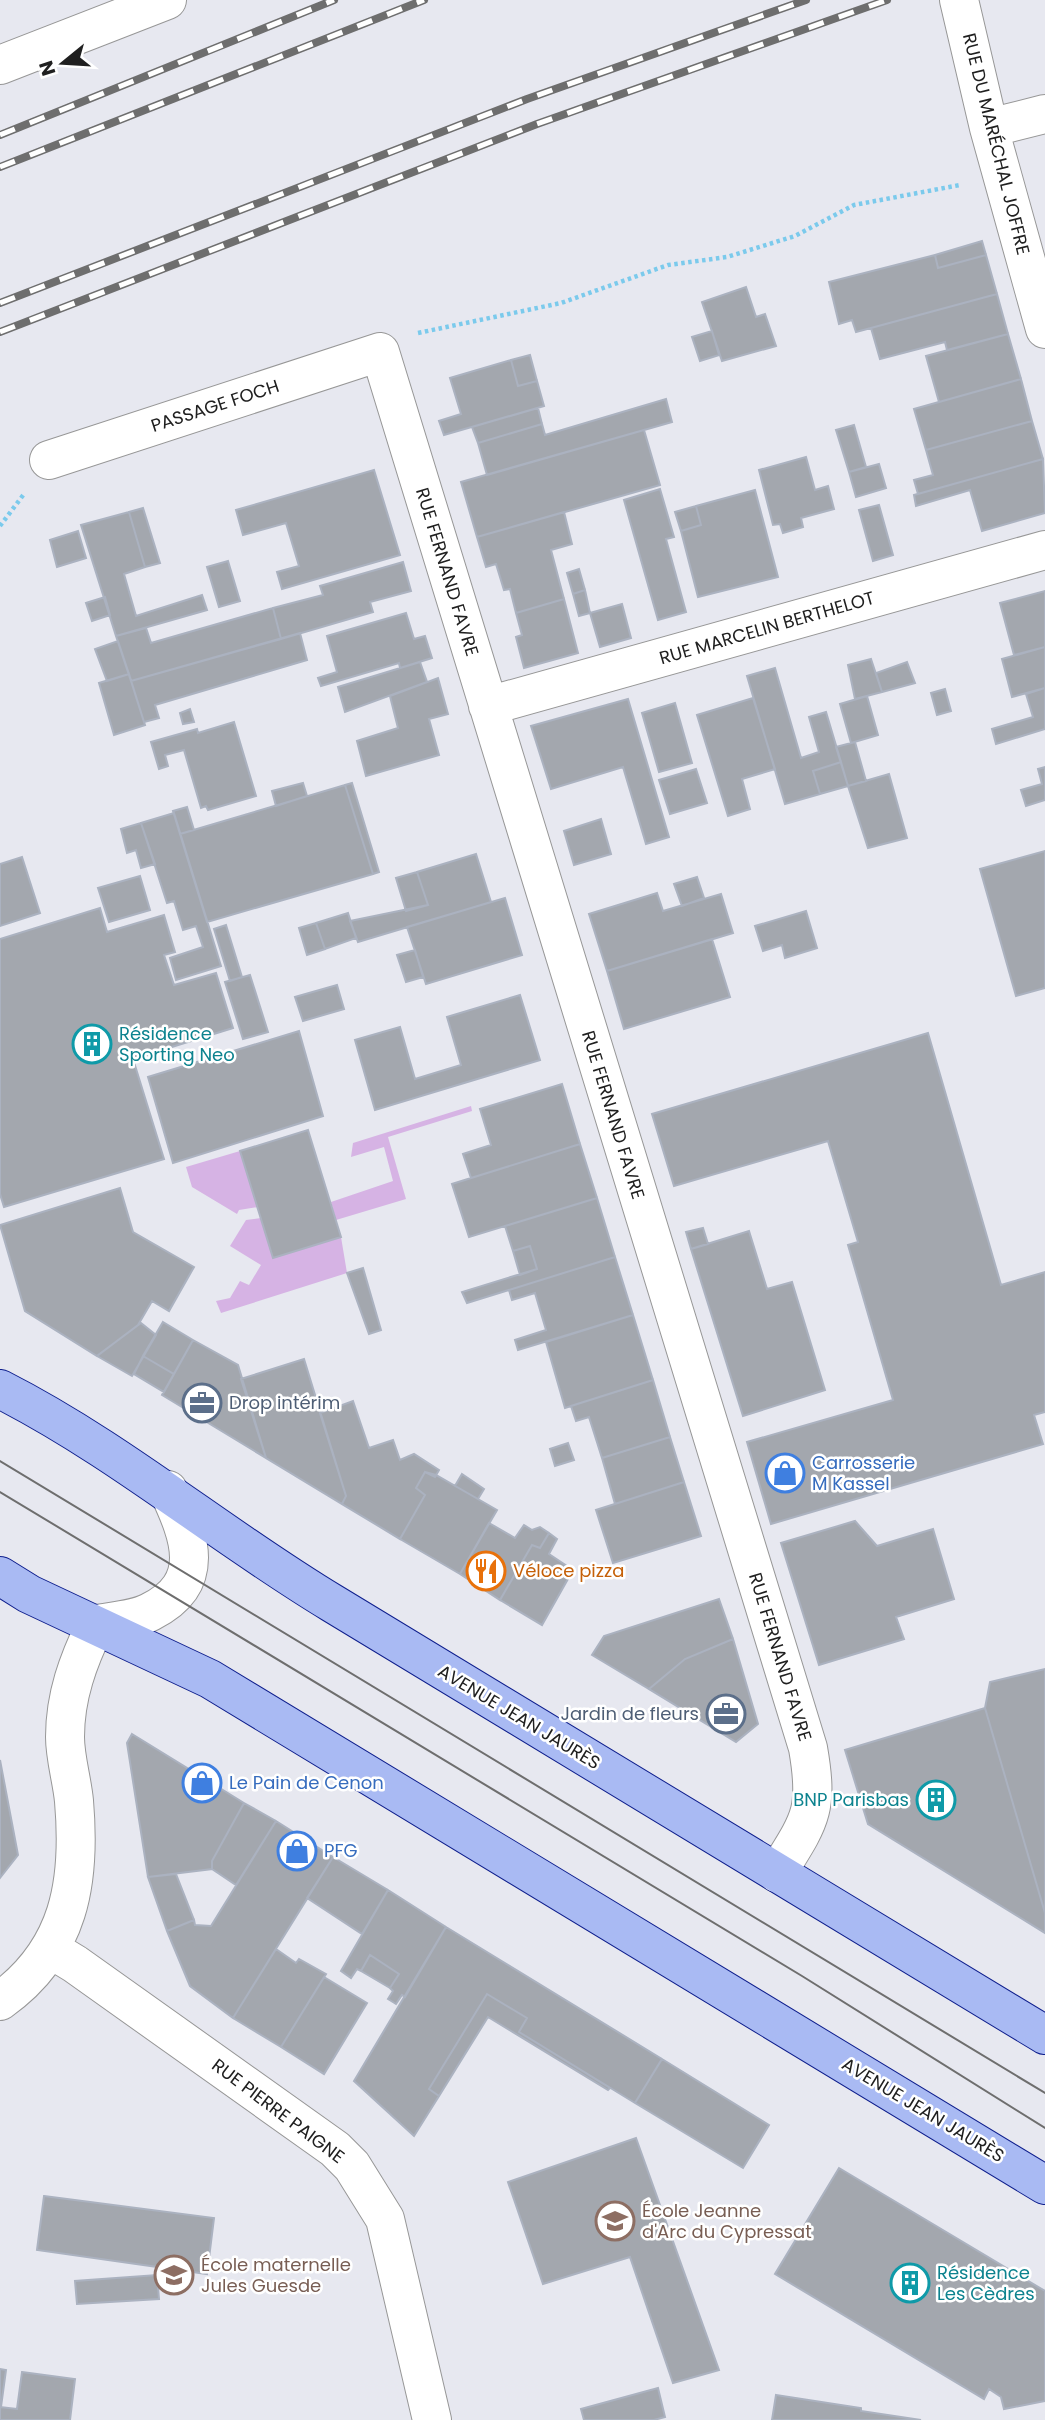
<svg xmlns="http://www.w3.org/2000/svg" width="1045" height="2420" font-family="Poppins,sans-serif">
<rect width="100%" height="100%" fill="#e7e8f0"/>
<path fill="#d6b3e4" d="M 471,1106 L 472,1111 L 388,1137 L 406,1199 L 336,1220 L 331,1202 L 393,1181 L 384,1147 L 351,1157 L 353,1143 Z
M 240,1151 L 258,1207 L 239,1210 L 237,1214 L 192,1187 L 186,1167 Z
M 261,1218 L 273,1258 L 341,1237 L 347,1273 L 221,1313 L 216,1301 L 230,1298 L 240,1281 L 249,1285 L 261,1265 L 230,1246 L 246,1220 Z"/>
<path fill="#a3a7ae" stroke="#abb2c0" stroke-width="2" d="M 982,241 L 986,255 L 938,268 L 935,255 Z
M 935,255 L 938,268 L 986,255 L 997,294 L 856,332 L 852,320 L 839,324 L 829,282 Z
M 746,287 L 756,317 L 765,314 L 776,346 L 722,361 L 702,302 Z
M 997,294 L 1008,334 L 947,350 L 945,342 L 880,359 L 871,328 Z
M 712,331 L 719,355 L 700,361 L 692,337 Z
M 1008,334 L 1021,379 L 939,402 L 926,356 Z
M 530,355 L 537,381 L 518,386 L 511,360 Z
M 511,360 L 518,386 L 537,381 L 544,406 L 444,435 L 439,421 L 461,414 L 450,378 Z
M 1021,379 L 1032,421 L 926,450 L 914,409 Z
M 666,399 L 672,422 L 487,475 L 478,443 L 542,424 L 545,435 Z
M 538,408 L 542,424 L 478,443 L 472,427 Z
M 1032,421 L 1043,459 L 918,494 L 914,480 L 933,475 L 926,450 Z
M 854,425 L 866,467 L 849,472 L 836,430 Z
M 644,430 L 660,485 L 477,537 L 461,482 Z
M 806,457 L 815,490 L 828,486 L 834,509 L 801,518 L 803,527 L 783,533 L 780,524 L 773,525 L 759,470 Z
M 1043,459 L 1045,513 L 982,531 L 970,490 L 916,506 L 914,495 Z
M 879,464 L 886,488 L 856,497 L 849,472 Z
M 374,470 L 400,555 L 282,589 L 277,572 L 299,566 L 286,523 L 243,535 L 236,510 Z
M 660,489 L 674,537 L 666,539 L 686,612 L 658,620 L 624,500 Z
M 755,490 L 778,577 L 698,597 L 681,531 L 701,525 L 696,506 Z
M 879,505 L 893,555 L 873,561 L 859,510 Z
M 696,506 L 701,525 L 681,531 L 675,512 Z
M 143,508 L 160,563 L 145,567 L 129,512 Z
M 129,512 L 145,567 L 124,574 L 136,616 L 202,595 L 207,610 L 116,636 L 81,525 Z
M 564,512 L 572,544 L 551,550 L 564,599 L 516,613 L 510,589 L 504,590 L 496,564 L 486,567 L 477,537 Z
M 78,531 L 86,558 L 57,567 L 50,540 Z
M 228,561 L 240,601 L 219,607 L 207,567 Z
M 403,562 L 411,591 L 370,602 L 373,612 L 281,639 L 273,608 L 323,595 L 320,586 Z
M 579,569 L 585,590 L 573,594 L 567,573 Z
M 585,590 L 590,613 L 579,616 L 573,594 Z
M 1045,591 L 1045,647 L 1014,655 L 1000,603 Z
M 105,597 L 110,615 L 92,621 L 86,603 Z
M 564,599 L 578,653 L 524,668 L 516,637 L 522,635 L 516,613 Z
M 622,604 L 631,638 L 600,647 L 590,613 Z
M 273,608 L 281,639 L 131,681 L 116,636 L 146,628 L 151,643 Z
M 406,613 L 414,639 L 425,636 L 432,658 L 400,668 L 399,663 L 321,686 L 318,678 L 337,672 L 327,636 Z
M 300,633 L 307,660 L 155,705 L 159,718 L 144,722 L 131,681 Z
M 118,641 L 129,674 L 107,681 L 95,649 Z
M 1045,647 L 1045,688 L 1012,697 L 1002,659 Z
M 871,659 L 882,692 L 855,699 L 848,665 Z
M 420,662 L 427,682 L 345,712 L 338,687 Z
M 907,662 L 915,683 L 882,692 L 876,673 Z
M 775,668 L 801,758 L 819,752 L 809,717 L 826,712 L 841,762 L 813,771 L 820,794 L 785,804 L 747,676 Z
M 129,674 L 145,725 L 114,735 L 99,683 Z
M 438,678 L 448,714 L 429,719 L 439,755 L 366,776 L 357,741 L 398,728 L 390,696 Z
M 1045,688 L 1045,729 L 996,744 L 992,729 L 1033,717 L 1026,694 Z
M 945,689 L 951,711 L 937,715 L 931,693 Z
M 867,696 L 878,735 L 851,743 L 840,704 Z
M 753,698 L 775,769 L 742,779 L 750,809 L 728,816 L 697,715 Z
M 628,699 L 669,837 L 646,844 L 623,767 L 551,789 L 531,726 Z
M 675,703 L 692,763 L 659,772 L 642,713 Z
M 190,709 L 194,722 L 183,724 L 180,713 Z
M 234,722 L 256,796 L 208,810 L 206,806 L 201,808 L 184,750 L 165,755 L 168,766 L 159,769 L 151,742 L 197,729 L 198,733 Z
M 855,742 L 866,781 L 848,786 L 836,747 Z
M 841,762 L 848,786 L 820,794 L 813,771 Z
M 1045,767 L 1045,800 L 1026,806 L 1021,790 L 1042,784 L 1038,769 Z
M 696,769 L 707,803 L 670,814 L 659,780 Z
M 889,774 L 907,838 L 868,848 L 848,786 Z
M 303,783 L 307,796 L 276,806 L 272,791 Z
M 352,783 L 379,872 L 373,874 L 345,785 Z
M 345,785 L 373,874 L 207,922 L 180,834 Z
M 187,807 L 194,830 L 180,834 L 173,811 Z
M 174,813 L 221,966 L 176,980 L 170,958 L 203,947 L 196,926 L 183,930 L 174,901 L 167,903 L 141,823 Z
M 601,819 L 611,854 L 574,865 L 564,831 Z
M 141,823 L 155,864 L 141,868 L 136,850 L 127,853 L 121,829 Z
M 1045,851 L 1045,988 L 1016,996 L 980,869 Z
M 476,854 L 491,902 L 358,942 L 350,921 L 428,905 L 417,872 Z
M 22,857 L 40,913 L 0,926 L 0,864 Z
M 417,872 L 428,905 L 406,911 L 396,878 Z
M 140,876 L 150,910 L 109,922 L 98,888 Z
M 697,877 L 704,898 L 682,906 L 674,884 Z
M 657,893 L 663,911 L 721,894 L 733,933 L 607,971 L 589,914 Z
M 505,898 L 522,955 L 426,984 L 407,927 Z
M 100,908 L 107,932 L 164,915 L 175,952 L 164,955 L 174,985 L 216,973 L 233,1028 L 133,1059 L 164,1159 L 4,1207 L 0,1194 L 0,939 Z
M 806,911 L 817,948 L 785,958 L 782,945 L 763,951 L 755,926 Z
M 348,913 L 356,938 L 325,949 L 316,923 Z
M 316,923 L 325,949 L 307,955 L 299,928 Z
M 226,925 L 242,977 L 230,981 L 214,929 Z
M 712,939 L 730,997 L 624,1029 L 607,971 Z
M 415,950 L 423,977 L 406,982 L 397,955 Z
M 250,975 L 268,1032 L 243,1039 L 225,982 Z
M 337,985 L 344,1009 L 303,1021 L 295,997 Z
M 520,995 L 540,1060 L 375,1110 L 355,1040 L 400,1027 L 415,1079 L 461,1065 L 447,1017 Z
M 299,1031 L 323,1116 L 173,1163 L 148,1077 Z
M 928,1033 L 1001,1285 L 1045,1272 L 1045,1412 L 1034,1415 L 1043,1444 L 771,1524 L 747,1442 L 893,1400 L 848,1245 L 858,1242 L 828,1141 L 674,1186 L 652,1114 Z
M 562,1084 L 580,1144 L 471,1178 L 463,1154 L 491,1145 L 480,1109 Z
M 308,1130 L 341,1237 L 273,1258 L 240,1151 Z
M 580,1144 L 597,1198 L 469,1237 L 452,1184 Z
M 120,1188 L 133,1232 L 194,1267 L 169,1311 L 152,1301 L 138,1325 L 97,1356 L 25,1311 L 0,1225 Z
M 597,1198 L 615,1257 L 467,1303 L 462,1292 L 537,1269 L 530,1246 L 513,1251 L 505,1226 Z
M 703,1228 L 708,1244 L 691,1249 L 686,1232 Z
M 749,1231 L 767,1289 L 792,1282 L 825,1390 L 743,1416 L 691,1249 Z
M 530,1246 L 537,1269 L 520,1275 L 513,1251 Z
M 615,1257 L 633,1315 L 518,1350 L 515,1340 L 546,1330 L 535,1293 L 512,1300 L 509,1290 Z
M 363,1268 L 381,1330 L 369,1334 L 347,1273 Z
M 633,1315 L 653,1380 L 565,1408 L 546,1342 Z
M 163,1322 L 193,1340 L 174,1374 L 143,1356 Z
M 141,1323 L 156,1335 L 132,1376 L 97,1356 Z
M 193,1340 L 238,1365 L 266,1458 L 162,1395 Z
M 143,1356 L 174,1374 L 164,1392 L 134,1374 Z
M 304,1359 L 346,1496 L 342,1504 L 266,1458 L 241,1379 Z
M 653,1380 L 670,1437 L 602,1458 L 589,1417 L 576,1421 L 571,1406 Z
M 353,1401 L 369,1448 L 393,1440 L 400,1460 L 414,1454 L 439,1470 L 435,1477 L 425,1472 L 416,1488 L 425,1495 L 400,1539 L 342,1504 L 346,1496 L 320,1413 Z
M 670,1437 L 684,1482 L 615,1504 L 602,1458 Z
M 568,1443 L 574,1460 L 555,1466 L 550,1449 Z
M 425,1472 L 436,1475 L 497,1510 L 460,1574 L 400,1539 L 425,1495 L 416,1488 Z
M 462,1474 L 484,1489 L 478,1499 L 455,1486 Z
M 684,1482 L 701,1536 L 613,1563 L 596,1510 Z
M 855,1521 L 877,1546 L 933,1529 L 954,1599 L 896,1617 L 904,1639 L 819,1665 L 781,1543 Z
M 489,1523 L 515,1538 L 524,1525 L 532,1530 L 540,1527 L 549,1533 L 540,1548 L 532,1545 L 500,1600 L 460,1574 Z
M 549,1533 L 557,1539 L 549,1554 L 573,1570 L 542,1625 L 500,1600 L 532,1545 L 540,1548 Z
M 719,1599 L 733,1639 L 685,1659 L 649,1689 L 592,1655 L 604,1636 Z
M 733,1639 L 758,1724 L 736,1742 L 649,1689 L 685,1659 Z
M 1045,1669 L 1045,1913 L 985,1708 L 990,1682 Z
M 985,1708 L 1045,1913 L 1045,1933 L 868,1824 L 845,1750 Z
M 132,1734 L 244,1803 L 212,1861 L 212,1869 L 148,1877 L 127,1743 Z
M 0,1760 L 18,1855 L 0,1878 Z
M 244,1803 L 276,1821 L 236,1885 L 212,1869 L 212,1861 Z
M 276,1821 L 333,1857 L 233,2018 L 190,1986 L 167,1931 L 194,1920 L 195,1925 L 211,1926 Z
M 333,1857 L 388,1890 L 362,1934 L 307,1898 Z
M 176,1874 L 194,1920 L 167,1931 L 148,1877 Z
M 388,1890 L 446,1927 L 405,1997 L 402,1995 L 396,2004 L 388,1999 L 393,1991 L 390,1988 L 399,1974 L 370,1955 L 361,1971 L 357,1969 L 351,1978 L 341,1971 Z
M 446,1927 L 662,2059 L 635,2103 L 519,2032 L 527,2018 L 487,1994 L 429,2089 L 439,2096 L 414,2136 L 354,2081 Z
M 276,1949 L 296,1963 L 299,1959 L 326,1974 L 281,2047 L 233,2018 Z
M 370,1955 L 399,1974 L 390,1988 L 361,1971 Z
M 324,1977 L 367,2003 L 324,2074 L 281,2047 Z
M 487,1994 L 527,2018 L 519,2032 L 610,2088 L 608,2090 L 488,2017 L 439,2096 L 429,2089 Z
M 662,2059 L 769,2125 L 743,2168 L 635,2103 Z
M 636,2138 L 719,2370 L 673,2383 L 630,2257 L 543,2284 L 508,2182 Z
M 839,2168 L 1045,2291 L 1045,2401 L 1004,2409 L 1001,2397 L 989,2389 L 984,2399 L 775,2274 Z
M 44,2196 L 214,2218 L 207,2274 L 37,2250 Z
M 157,2275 L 159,2299 L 77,2304 L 75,2281 Z
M 0,2369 L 6,2370 L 1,2407 L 0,2407 Z
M 22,2372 L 75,2379 L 70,2420 L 0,2420 L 0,2407 L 17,2409 Z
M 658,2388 L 665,2417 L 654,2420 L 584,2420 L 581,2409 Z
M 776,2395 L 861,2408 L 861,2411 L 921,2420 L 772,2420 Z"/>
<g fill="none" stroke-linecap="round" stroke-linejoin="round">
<defs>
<path id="minor" d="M 959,0 L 989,128 L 1045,329
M 0,65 L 167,0
M 989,128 L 1045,114
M 49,460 L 380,352 L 808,1748 C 819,1811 810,1820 777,1873
M 488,706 L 1045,550
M 52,1950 L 75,1964 L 335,2149 L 352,2166 L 385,2219 L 432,2420
M 0,2001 C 70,1951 81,1882 74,1801 C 72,1780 65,1758 65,1737 C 65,1696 78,1661 96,1624 C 113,1621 135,1620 150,1612 C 208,1583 190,1537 168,1490"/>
<path id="major" d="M 0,1389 C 118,1449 219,1535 332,1603 C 569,1749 807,1892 1045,2035
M 0,1576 L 29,1594 L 210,1679 L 1045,2185"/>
</defs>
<use href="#minor" stroke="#979797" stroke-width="40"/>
<use href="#major" stroke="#0f1f8d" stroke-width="40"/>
<path stroke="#7bcaec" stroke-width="4.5" stroke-dasharray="3.5 3.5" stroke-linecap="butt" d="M 418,333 L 561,303 L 668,265 L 727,257 L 795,236 L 854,205 L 960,185
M 0,526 L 24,494"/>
<use href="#minor" stroke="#fff" stroke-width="38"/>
<use href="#major" stroke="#a9baf3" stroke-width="38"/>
<path stroke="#6e6e6e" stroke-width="2" d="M 0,1461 L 1045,2093
M 0,1492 L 802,1976 L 1045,2128"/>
<defs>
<path id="rail" d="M 0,135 L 334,0
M 0,167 L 424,0
M 0,303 L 527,99 L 806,0
M 0,332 L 537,124 L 887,0"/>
</defs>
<use href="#rail" stroke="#6e6e6e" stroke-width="8"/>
<use href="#rail" stroke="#fff" stroke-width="5" stroke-dasharray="16" stroke-linecap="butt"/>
</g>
<defs>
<symbol id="building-ring" viewBox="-11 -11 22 22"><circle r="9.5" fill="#fff" stroke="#0f9aa8" stroke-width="1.5"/><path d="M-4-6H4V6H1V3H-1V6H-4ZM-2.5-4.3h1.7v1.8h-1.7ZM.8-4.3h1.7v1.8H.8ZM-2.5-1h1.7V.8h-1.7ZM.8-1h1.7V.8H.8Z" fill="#0f9aa8"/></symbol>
<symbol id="office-ring" viewBox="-11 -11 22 22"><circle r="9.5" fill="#fff" stroke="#5c6f8a" stroke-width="1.5"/><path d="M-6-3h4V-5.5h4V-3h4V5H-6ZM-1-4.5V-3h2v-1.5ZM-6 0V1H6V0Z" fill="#5c6f8a"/></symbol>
<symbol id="shop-ring" viewBox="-11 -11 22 22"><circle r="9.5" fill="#fff" stroke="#3f7fe0" stroke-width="1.5"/><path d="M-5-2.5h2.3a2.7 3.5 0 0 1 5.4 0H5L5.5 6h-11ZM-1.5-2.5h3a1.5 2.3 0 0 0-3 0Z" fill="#3f7fe0"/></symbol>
<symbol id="restaurant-ring" viewBox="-11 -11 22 22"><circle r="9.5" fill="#fff" stroke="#e8710a" stroke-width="1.5"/><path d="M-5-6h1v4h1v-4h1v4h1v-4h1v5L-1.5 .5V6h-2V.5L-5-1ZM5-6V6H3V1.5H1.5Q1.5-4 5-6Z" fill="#e8710a"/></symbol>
<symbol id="school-ring" viewBox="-11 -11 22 22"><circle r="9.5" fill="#fff" stroke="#8d6e63" stroke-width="1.5"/><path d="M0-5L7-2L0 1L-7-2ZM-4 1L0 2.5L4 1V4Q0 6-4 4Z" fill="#8d6e63"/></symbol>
</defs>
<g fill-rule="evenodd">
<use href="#building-ring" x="70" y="1022" width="44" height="44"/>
<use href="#office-ring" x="180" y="1381" width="44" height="44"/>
<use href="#shop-ring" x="763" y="1451" width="44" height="44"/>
<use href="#restaurant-ring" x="464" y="1549" width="44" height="44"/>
<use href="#office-ring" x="704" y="1692" width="44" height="44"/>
<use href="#shop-ring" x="180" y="1761" width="44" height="44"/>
<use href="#building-ring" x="914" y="1778" width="44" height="44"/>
<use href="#shop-ring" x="275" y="1829" width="44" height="44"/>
<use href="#school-ring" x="593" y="2199" width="44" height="44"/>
<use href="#school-ring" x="152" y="2253" width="44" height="44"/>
<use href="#building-ring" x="888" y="2261" width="44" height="44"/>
</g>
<g text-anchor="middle" stroke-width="5" stroke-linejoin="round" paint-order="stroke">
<g font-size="18" fill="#202020" stroke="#fff">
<text transform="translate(996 144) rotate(76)" y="6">RUE DU MARÉCHAL JOFFRE</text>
<text transform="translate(215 406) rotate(-18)" y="6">PASSAGE FOCH</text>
<text transform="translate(447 572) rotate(73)" y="6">RUE FERNAND FAVRE</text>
<text transform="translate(767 628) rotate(-16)" y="6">RUE MARCELIN BERTHELOT</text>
<text transform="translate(613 1115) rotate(73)" y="6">RUE FERNAND FAVRE</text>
<text transform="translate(780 1657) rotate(73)" y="6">RUE FERNAND FAVRE</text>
<text transform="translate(519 1717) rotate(31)" y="6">AVENUE JEAN JAURÈS</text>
<text transform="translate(923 2110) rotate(31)" y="6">AVENUE JEAN JAURÈS</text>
<text transform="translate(278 2111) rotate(37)" y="6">RUE PIERRE PAIGNE</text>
</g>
<g font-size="18" fill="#0d838f" stroke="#fff" text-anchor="start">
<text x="119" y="1040">Résidence<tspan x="119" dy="21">Sporting Neo</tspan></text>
<text x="909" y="1806" text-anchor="end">BNP Parisbas</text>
<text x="937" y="2279">Résidence<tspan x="937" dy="21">Les Cèdres</tspan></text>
</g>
<g font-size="18" fill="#4e5e75" stroke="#fff" text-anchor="start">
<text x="229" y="1409">Drop intérim</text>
<text x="699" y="1720" text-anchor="end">Jardin de fleurs</text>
</g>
<g font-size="18" fill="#366cbe" stroke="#fff" text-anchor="start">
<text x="812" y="1469">Carrosserie<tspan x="812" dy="21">M Kassel</tspan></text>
<text x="229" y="1789">Le Pain de Cenon</text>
<text x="324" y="1857">PFG</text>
</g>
<g font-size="18" fill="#c56008" stroke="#fff" text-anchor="start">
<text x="513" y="1577">Véloce pizza</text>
</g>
<g font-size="18" fill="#785e54" stroke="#fff" text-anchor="start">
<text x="642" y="2217">École Jeanne<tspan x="642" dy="21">d'Arc du Cypressat</tspan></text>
<text x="201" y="2271">École maternelle<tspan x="201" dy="21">Jules Guesde</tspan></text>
</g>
</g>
<g transform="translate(63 63) rotate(252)" stroke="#ffffff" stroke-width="5" paint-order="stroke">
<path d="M0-5L12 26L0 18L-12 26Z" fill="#202020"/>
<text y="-10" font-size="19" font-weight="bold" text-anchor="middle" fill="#202020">N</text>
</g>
</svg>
